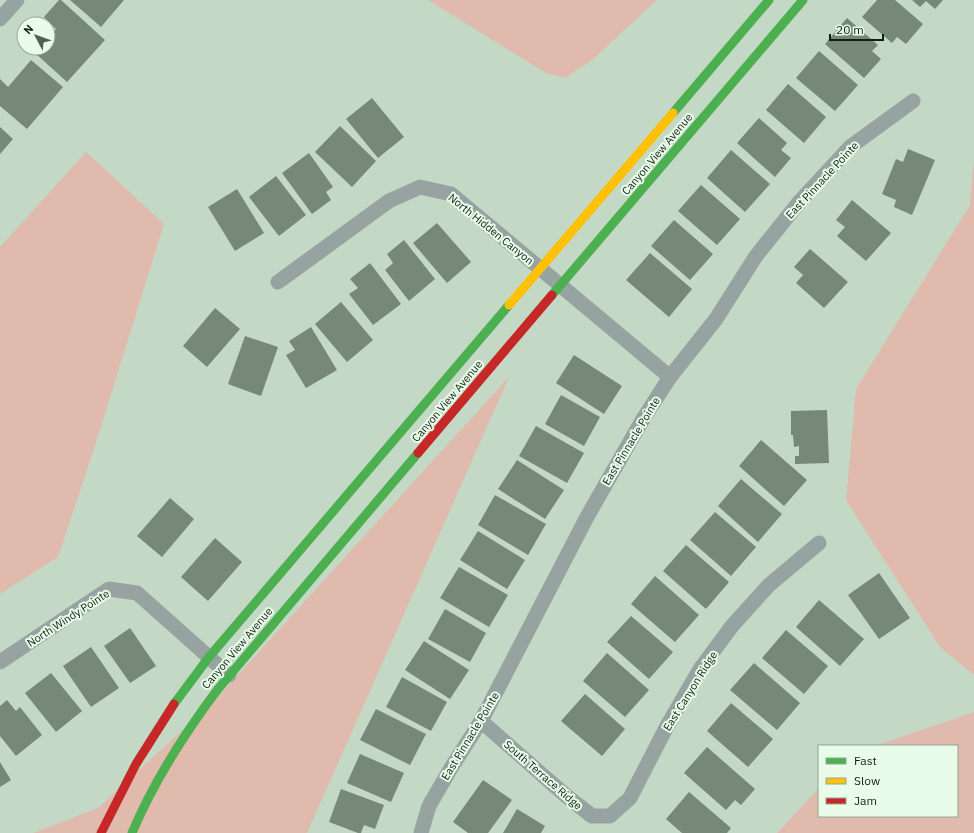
<svg xmlns="http://www.w3.org/2000/svg" width="974" height="833" font-family="'IBM Plex Sans',sans-serif">
<rect width="100%" height="100%" fill="#c3d9c5"/>
<path fill="#dfbaad" d="M 428,0 L 657,0 L 592,60 L 565,78 L 546,73 Z
M 86,152 L 164,224 L 99,433 L 58,557 L 0,594 L 0,247 Z
M 974,158 L 974,675 L 940,647 L 846,500 L 856,389 L 970,205 Z
M 509,377 L 307,833 L 33,833 L 98,808 L 215,700 Z
M 974,712 L 974,833 L 777,833 L 819,788 L 819,816 L 957,816 L 957,746 L 875,746 Z"/>
<path fill="#778778" d="M 59,0 L 61,0 L 105,40 L 67,82 L 35,53 L 39,48 L 48,48 L 48,38 L 56,29 L 44,17 Z
M 70,0 L 124,0 L 101,27 Z
M 877,0 L 895,0 L 923,24 L 906,44 L 897,37 L 892,43 L 862,17 Z
M 912,0 L 943,0 L 935,9 L 926,1 L 920,7 Z
M 847,18 L 878,45 L 872,51 L 881,59 L 864,78 L 825,44 Z
M 819,51 L 858,85 L 835,111 L 796,78 Z
M 31,60 L 63,87 L 27,129 L 0,106 L 0,79 L 8,87 Z
M 788,84 L 826,117 L 804,143 L 766,110 Z
M 372,98 L 404,137 L 378,158 L 346,119 Z
M 759,118 L 787,143 L 781,150 L 791,158 L 775,177 L 737,143 Z
M 340,126 L 376,161 L 352,187 L 315,152 Z
M 0,127 L 13,139 L 0,154 Z
M 908,149 L 935,160 L 912,215 L 894,207 L 896,200 L 882,194 L 896,159 L 903,162 Z
M 731,150 L 770,184 L 745,212 L 707,178 Z
M 309,153 L 333,187 L 326,192 L 331,200 L 312,214 L 282,173 Z
M 276,176 L 306,215 L 279,236 L 249,197 Z
M 701,185 L 740,219 L 717,245 L 678,211 Z
M 237,189 L 264,233 L 235,251 L 208,207 Z
M 852,200 L 891,233 L 866,261 L 837,236 L 845,227 L 836,220 Z
M 674,220 L 713,254 L 690,280 L 651,246 Z
M 437,223 L 471,262 L 447,283 L 413,243 Z
M 404,240 L 435,279 L 409,301 L 385,270 L 393,263 L 387,254 Z
M 810,249 L 848,282 L 824,308 L 796,283 L 803,275 L 794,267 Z
M 650,253 L 692,289 L 669,317 L 626,280 Z
M 370,263 L 401,304 L 373,325 L 349,294 L 358,288 L 350,279 Z
M 341,302 L 373,340 L 347,362 L 315,324 Z
M 215,308 L 240,329 L 207,367 L 183,346 Z
M 311,327 L 337,370 L 306,388 L 286,355 L 295,350 L 289,341 Z
M 245,336 L 278,347 L 261,396 L 228,384 Z
M 574,355 L 622,386 L 604,414 L 556,383 Z
M 561,395 L 600,417 L 584,446 L 545,424 Z
M 827,410 L 829,463 L 795,464 L 795,456 L 799,456 L 799,446 L 794,447 L 793,435 L 791,435 L 791,411 Z
M 536,426 L 584,453 L 567,483 L 519,456 Z
M 761,440 L 807,480 L 784,506 L 739,466 Z
M 517,460 L 564,490 L 545,519 L 498,489 Z
M 741,479 L 782,514 L 758,542 L 718,506 Z
M 495,495 L 546,524 L 528,555 L 478,525 Z
M 170,498 L 194,519 L 162,557 L 137,536 Z
M 715,512 L 756,547 L 731,576 L 690,540 Z
M 478,531 L 525,560 L 507,589 L 460,560 Z
M 215,538 L 242,562 L 208,601 L 181,577 Z
M 686,545 L 729,582 L 706,609 L 663,571 Z
M 459,567 L 508,595 L 489,627 L 440,598 Z
M 879,573 L 910,618 L 879,639 L 848,595 Z
M 655,576 L 699,615 L 675,642 L 631,604 Z
M 819,600 L 864,639 L 840,666 L 796,627 Z
M 445,609 L 486,633 L 470,662 L 428,639 Z
M 631,616 L 673,652 L 649,679 L 607,642 Z
M 130,628 L 156,666 L 130,683 L 104,646 Z
M 786,630 L 828,666 L 804,694 L 762,658 Z
M 424,641 L 469,670 L 450,699 L 405,670 Z
M 91,647 L 119,688 L 91,707 L 63,666 Z
M 607,653 L 649,690 L 625,717 L 583,681 Z
M 754,663 L 800,703 L 777,730 L 730,690 Z
M 51,673 L 82,711 L 56,732 L 25,693 Z
M 402,677 L 447,702 L 431,731 L 386,707 Z
M 585,694 L 625,729 L 602,756 L 561,721 Z
M 7,700 L 16,711 L 20,707 L 42,735 L 16,756 L 0,736 L 0,706 Z
M 731,703 L 773,739 L 748,767 L 707,731 Z
M 376,709 L 426,734 L 410,765 L 360,740 Z
M 707,747 L 755,789 L 741,805 L 735,800 L 726,810 L 684,773 Z
M 360,754 L 404,773 L 391,802 L 347,783 Z
M 0,762 L 11,780 L 0,787 Z
M 483,780 L 512,800 L 488,833 L 468,833 L 453,822 Z
M 341,789 L 384,805 L 375,829 L 364,825 L 361,833 L 358,833 L 329,822 Z
M 689,792 L 731,828 L 727,833 L 682,833 L 666,819 Z
M 517,809 L 545,826 L 541,833 L 503,833 Z"/>
<g fill="none" stroke-linecap="round" stroke-linejoin="round">
<path stroke="#97a3a0" stroke-width="15" d="M 0,19 L 17,0
M 278,282 L 389,201 L 420,187 L 451,194 L 670,377
M 0,662 L 109,589 L 137,593 L 229,675
M 481,721 L 564,794 L 592,816 L 610,816 L 630,798 L 667,726 L 700,669 L 732,626 L 769,585 L 819,543
M 421,833 L 429,806 L 451,768 L 481,721 L 588,515 L 643,419 L 670,377 L 716,319 L 756,256 L 800,201 L 850,147 L 913,101"/>
<path stroke="#4caf50" stroke-width="9" d="M 673,113 L 769,0
M 552,295 L 803,0
M 174,704 L 209,657 L 509,305
M 132,833 C 154,781 184,734 218,689 L 418,453"/>
<path stroke="#ffc107" stroke-width="9" d="M 509,305 L 673,113"/>
<path stroke="#c62828" stroke-width="9" d="M 418,453 L 552,295
M 101,833 L 136,764 L 174,704"/>
</g>
<g text-anchor="middle" stroke-width="4" stroke-linejoin="round" paint-order="stroke">
<g font-size="11" fill="#111f12" stroke="#e9fcea">
<text transform="translate(657 154) rotate(-50)" y="4">Canyon View Avenue</text>
<text transform="translate(822 180) rotate(-47)" y="4">East Pinnacle Pointe</text>
<text transform="translate(491 229) rotate(39)" y="4">North Hidden Canyon</text>
<text transform="translate(447 401) rotate(-50)" y="4">Canyon View Avenue</text>
<text transform="translate(631 441) rotate(-59)" y="4">East Pinnacle Pointe</text>
<text transform="translate(68 618) rotate(-33)" y="4">North Windy Pointe</text>
<text transform="translate(237 648) rotate(-50)" y="4">Canyon View Avenue</text>
<text transform="translate(690 691) rotate(-58)" y="4">East Canyon Ridge</text>
<text transform="translate(470 736) rotate(-59)" y="4">East Pinnacle Pointe</text>
<text transform="translate(543 775) rotate(41)" y="4">South Terrace Ridge</text>
</g>
</g>
<rect x="818" y="745" width="140" height="72" fill="#e9fcea" stroke="#93a494"/>
<rect x="826" y="758" width="20" height="6" fill="#4caf50" stroke="#93a494"/>
<text x="854" y="765" font-size="12" fill="#111f12">Fast</text>
<rect x="826" y="778" width="20" height="6" fill="#ffc107" stroke="#93a494"/>
<text x="854" y="785" font-size="12" fill="#111f12">Slow</text>
<rect x="826" y="798" width="20" height="6" fill="#c62828" stroke="#93a494"/>
<text x="854" y="805" font-size="12" fill="#111f12">Jam</text>
<g transform="translate(36 36) rotate(311)"><circle r="19" fill="#e9fcea" stroke="#93a494"/>
<path d="M0-3L7 15L0 10L-7 15Z" fill="#4f6051"/>
<text y="-6" font-size="11" font-weight="bold" text-anchor="middle" fill="#111f12">N</text>
</g>
<path d="M830 34v6h53v-6" fill="none" stroke="#111f12" stroke-width="2"/>
<text x="836" y="34" font-size="12" fill="#111f12" stroke="#e9fcea" stroke-width="3" paint-order="stroke">20 m</text>
</svg>
